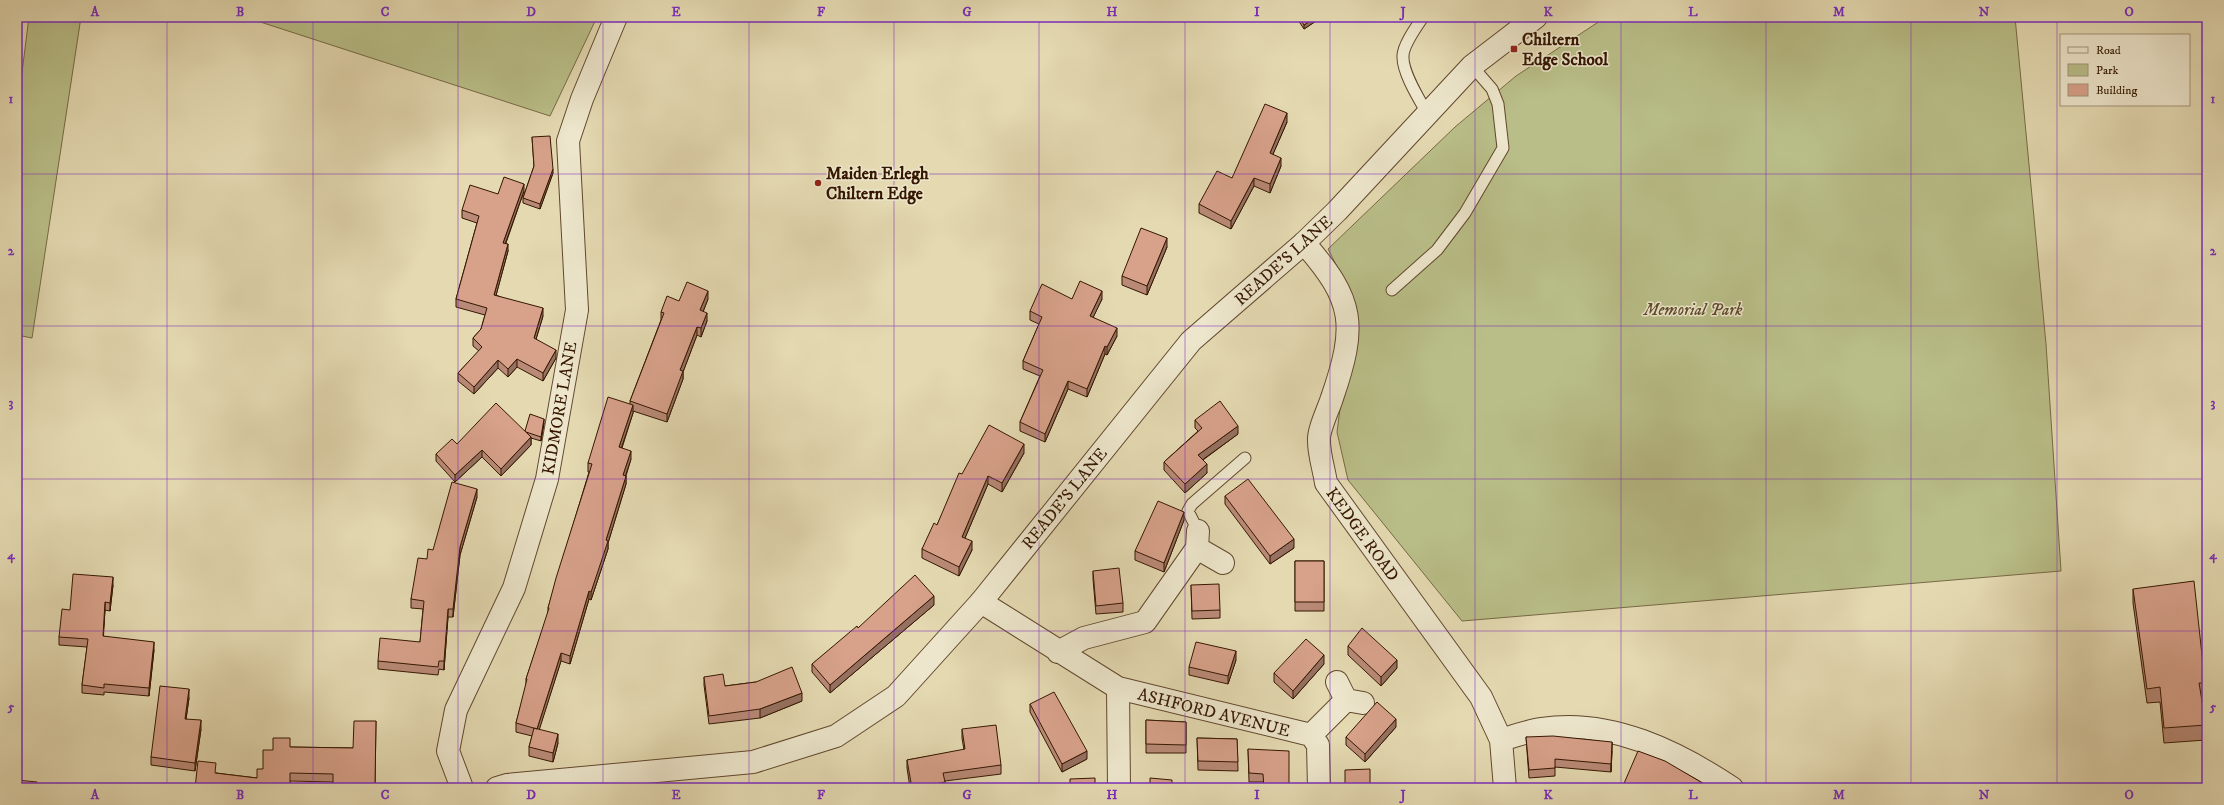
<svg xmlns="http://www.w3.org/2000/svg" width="2224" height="805" font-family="'IM FELL DW Pica',serif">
<rect width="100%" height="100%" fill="#e4d9b1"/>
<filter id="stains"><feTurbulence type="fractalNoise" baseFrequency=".005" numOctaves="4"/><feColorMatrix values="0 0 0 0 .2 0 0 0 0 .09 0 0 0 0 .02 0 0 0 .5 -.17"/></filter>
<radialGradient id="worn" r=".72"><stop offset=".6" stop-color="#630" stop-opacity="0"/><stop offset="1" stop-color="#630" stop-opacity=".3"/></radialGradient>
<path fill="#b9be88" stroke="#776a44" d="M 29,17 L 81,17 L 32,338 L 17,335 L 17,112 Z
M 245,17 L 597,17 L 550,116 Z
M 1606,17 L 2015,17 L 2046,344 L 2061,571 L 1462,621 L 1348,480 L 1337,432 L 1354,300 L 1328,249 L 1455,127 L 1516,76 Z"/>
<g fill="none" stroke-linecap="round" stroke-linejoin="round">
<defs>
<path id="service" d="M 1423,17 C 1417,26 1403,45 1403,56 C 1402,72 1419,99 1427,113
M 1392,290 L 1437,250 L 1465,213 L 1503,148 L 1498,104 L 1492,89 L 1472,66
M 1198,531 L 1188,511 L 1192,504 L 1245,458"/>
<path id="minor" d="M 1304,243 C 1355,301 1357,325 1332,398 C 1329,408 1318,430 1319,441 C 1319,455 1324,469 1326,483 L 1481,697 L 1501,740 L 1505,788
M 1197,548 L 1223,563
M 981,602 L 1118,688 L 1311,735 L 1346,700
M 1058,652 L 1084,638 L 1145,622 L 1197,548 L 1198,531
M 1337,682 L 1346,700 L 1363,703
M 1118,688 L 1119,788
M 1311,735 L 1318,745 L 1319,788
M 1501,740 C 1514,736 1528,731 1542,729 C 1610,718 1678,752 1732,788"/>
<path id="tertiary" d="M 462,788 L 448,751 L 456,710 L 514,588 L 547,479 L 577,310 L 568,141 L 582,99 L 616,17
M 497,788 L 507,785 L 753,762 L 836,736 L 896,696 L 981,602 L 1191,341 L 1304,243 L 1337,211 L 1472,66 L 1536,17"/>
</defs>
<use href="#service" stroke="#61482d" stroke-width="13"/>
<use href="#minor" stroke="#61482d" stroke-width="24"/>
<use href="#tertiary" stroke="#61482d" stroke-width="24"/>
<use href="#service" stroke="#ede6cc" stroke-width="11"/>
<use href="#minor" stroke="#ede6cc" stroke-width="22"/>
<use href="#tertiary" stroke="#ede6cc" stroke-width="22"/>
</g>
<path fill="#b98a77" stroke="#351701" d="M 1296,17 L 1322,17 L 1304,29 Z
M 1287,122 L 1273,154 L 1281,166 L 1270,193 L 1254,186 L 1231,229 L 1199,213 L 1199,204 L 1232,178 Z
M 532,137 L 553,173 L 540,209 L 523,203 L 523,198 L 534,166 Z
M 524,191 L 506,243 L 508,251 L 496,295 L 543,316 L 536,339 L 556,358 L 543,381 L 517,367 L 508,377 L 498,368 L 474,394 L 458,381 L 458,373 L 479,351 L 473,346 L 473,338 L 481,329 L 485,315 L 456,307 L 456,299 L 477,223 L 462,218 L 462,210 L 498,194 Z
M 1167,247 L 1147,295 L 1122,285 L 1122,276 Z
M 708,299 L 703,312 L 707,321 L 701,337 L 697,335 L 683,372 L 683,379 L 667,422 L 633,411 L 633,413 L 622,448 L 631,459 L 626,476 L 626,484 L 608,543 L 608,549 L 591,600 L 589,599 L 570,664 L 561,661 L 539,729 L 558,743 L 553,762 L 529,756 L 529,747 L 532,736 L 516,732 L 516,723 L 526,686 L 526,679 L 548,613 L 548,608 L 589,472 L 588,472 L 588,463 L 630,404 L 630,401 L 661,320 L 661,312 L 679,301 Z
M 1072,299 L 1102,299 L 1093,317 L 1117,336 L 1107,355 L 1105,354 L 1087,397 L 1068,389 L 1045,442 L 1020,431 L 1020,422 L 1040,376 L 1023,369 L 1023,361 L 1039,324 L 1030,320 L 1030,311 Z
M 1195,420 L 1238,434 L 1203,460 L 1207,473 L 1185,493 L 1164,470 L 1164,462 L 1198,431 L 1195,428 Z
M 544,423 L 541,441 L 531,438 L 531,445 L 501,476 L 482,457 L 455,482 L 436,461 L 436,454 L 457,444 L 525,431 Z
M 1024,453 L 1002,492 L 988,484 L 965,538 L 972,550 L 959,576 L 922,558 L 922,549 L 937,525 L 962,474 Z
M 1225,496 L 1294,548 L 1270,564 L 1225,504 Z
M 477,497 L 460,555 L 453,617 L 448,617 L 444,670 L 439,669 L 438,675 L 378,669 L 378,661 L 420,642 L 423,609 L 411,608 L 411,599 L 427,559 L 433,550 Z
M 1184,520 L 1164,572 L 1135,560 L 1135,551 Z
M 1295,561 L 1324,561 L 1324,611 L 1295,611 Z
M 1093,571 L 1123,603 L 1123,612 L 1096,614 L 1093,579 Z
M 113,585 L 110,611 L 105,610 L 103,636 L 154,650 L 149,696 L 104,692 L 104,695 L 82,693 L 82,685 L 87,647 L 59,645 L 59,637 L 70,610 Z
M 1191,585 L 1220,610 L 1220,618 L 1192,619 Z
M 2133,589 L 2205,683 L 2205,698 L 2201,698 L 2206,725 L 2206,740 L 2164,743 L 2160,702 L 2147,703 L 2133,603 Z
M 934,605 L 830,693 L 812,672 L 812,664 L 858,628 Z
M 1348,646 L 1397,668 L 1381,686 L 1348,655 Z
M 1236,660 L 1228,684 L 1189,675 L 1189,667 Z
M 1324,664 L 1293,699 L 1274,682 L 1274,673 Z
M 704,677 L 725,686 L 756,682 L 802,701 L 760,718 L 709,724 L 704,685 Z
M 189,698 L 186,719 L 201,729 L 195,771 L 151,765 L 151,757 Z
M 1030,704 L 1087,759 L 1062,772 L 1030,712 Z
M 1146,720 L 1186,722 L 1186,753 L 1146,753 Z
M 376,721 L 375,788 L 333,788 L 333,782 L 290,781 L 290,788 L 216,773 L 257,778 L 263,769 L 273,750 L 290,747 L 353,748 Z
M 1396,727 L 1365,762 L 1346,745 L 1346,737 Z
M 962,729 L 1001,765 L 1001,774 L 945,781 L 945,788 L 910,788 L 907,768 L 907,760 L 964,750 L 962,738 Z
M 1526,737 L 1612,751 L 1611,772 L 1555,767 L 1555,776 L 1529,778 Z
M 1197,738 L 1237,739 L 1238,771 L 1198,770 Z
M 1248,749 L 1289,788 L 1263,788 L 1263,782 L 1249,782 Z"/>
<path fill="#967161" stroke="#351701" d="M 1316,17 L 1322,17 L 1304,29 L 1304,25 Z
M 1287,113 L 1287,122 L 1270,161 L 1270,153 Z
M 1281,158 L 1281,166 L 1270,193 L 1270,184 Z
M 553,169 L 553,173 L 540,209 L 540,204 Z
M 1254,178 L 1254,186 L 1231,229 L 1231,221 Z
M 524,184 L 524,191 L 503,250 L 503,243 Z
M 1167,238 L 1167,247 L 1147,295 L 1147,286 Z
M 508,244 L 508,251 L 494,303 L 494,295 Z
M 708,291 L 708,299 L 700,319 L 700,310 Z
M 1102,291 L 1102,299 L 1090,324 L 1090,316 Z
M 543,308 L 543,316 L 534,346 L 534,338 Z
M 707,313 L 707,321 L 701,337 L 701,328 Z
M 697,327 L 697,335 L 683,372 L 683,379 L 667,422 L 667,414 L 680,370 Z
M 1117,328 L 1117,336 L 1107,355 L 1107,347 Z
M 1105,346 L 1105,354 L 1087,397 L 1087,389 Z
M 556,350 L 556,358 L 543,381 L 543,373 Z
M 517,359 L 517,367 L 508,377 L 508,369 Z
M 498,360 L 498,368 L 474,394 L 474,387 Z
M 1068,381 L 1068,389 L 1045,442 L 1045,434 Z
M 633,405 L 633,413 L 619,455 L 619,447 Z
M 544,419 L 544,423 L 541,441 L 541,437 Z
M 1238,426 L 1238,434 L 1198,463 L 1198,455 Z
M 531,437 L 531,445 L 501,476 L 501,469 Z
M 1024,444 L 1024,453 L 1002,492 L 1002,483 Z
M 482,450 L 482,457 L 455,482 L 455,475 Z
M 631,451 L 631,459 L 623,483 L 623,475 Z
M 1207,464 L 1207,473 L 1185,493 L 1185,484 Z
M 626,476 L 626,484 L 608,543 L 608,549 L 591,600 L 591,592 L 606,540 Z
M 988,476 L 988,484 L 962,545 L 962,537 Z
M 477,489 L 477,497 L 460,555 L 453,617 L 453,609 L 460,547 Z
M 1184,512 L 1184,520 L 1164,572 L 1164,563 Z
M 1294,539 L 1294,548 L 1270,564 L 1270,556 Z
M 972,541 L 972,550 L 959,576 L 959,567 Z
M 113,577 L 113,585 L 110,611 L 110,603 Z
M 589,591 L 589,599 L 570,664 L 570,656 Z
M 934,596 L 934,605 L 830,693 L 830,685 Z
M 105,602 L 105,610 L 103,644 L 103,636 Z
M 448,609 L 448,617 L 444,670 L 444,661 Z
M 154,642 L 154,650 L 149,696 L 149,688 Z
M 1236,651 L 1236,660 L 1228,684 L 1228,676 Z
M 561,653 L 561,661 L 537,737 L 537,729 Z
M 1324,655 L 1324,664 L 1293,699 L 1293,691 Z
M 1397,660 L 1397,668 L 1381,686 L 1381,677 Z
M 189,689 L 189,698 L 185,727 L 185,719 Z
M 802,693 L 802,701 L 760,718 L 760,709 Z
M 1396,719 L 1396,727 L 1365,762 L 1365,754 Z
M 201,720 L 201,729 L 195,771 L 195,763 Z
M 558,734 L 558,743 L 553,762 L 553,753 Z
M 1612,742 L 1612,751 L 1611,772 L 1611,764 Z
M 1087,751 L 1087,759 L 1062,772 L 1062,764 Z"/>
<path fill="#d7a18a" stroke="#351701" d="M 1299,17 L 1316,17 L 1304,25 Z
M 1265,104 L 1287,113 L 1270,153 L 1281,158 L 1270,184 L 1254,178 L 1231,221 L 1199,204 L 1217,171 L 1232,178 Z
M 550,136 L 553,169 L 540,204 L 523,198 L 534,166 L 532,137 Z
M 504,177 L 524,184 L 503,243 L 508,244 L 494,295 L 543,308 L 534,338 L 556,350 L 543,373 L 517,359 L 508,369 L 498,360 L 474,387 L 458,373 L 482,347 L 473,338 L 481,329 L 487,308 L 456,299 L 479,216 L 462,210 L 470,185 L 498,194 Z
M 1141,228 L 1167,238 L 1147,286 L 1122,276 Z
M 1080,281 L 1102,291 L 1090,316 L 1117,328 L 1107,347 L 1105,346 L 1087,389 L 1068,381 L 1045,434 L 1020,422 L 1043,370 L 1023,361 L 1042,317 L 1030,311 L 1042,284 L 1072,299 Z
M 687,282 L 708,291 L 700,310 L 707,313 L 701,328 L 697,327 L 680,370 L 683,371 L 667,414 L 630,401 L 664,313 L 661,312 L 667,296 L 679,301 Z
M 608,397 L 633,405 L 619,447 L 631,451 L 623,475 L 626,476 L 606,540 L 608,541 L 591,592 L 589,591 L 570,656 L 561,653 L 537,729 L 516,723 L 527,679 L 526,679 L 549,608 L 548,608 L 556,578 L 592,464 L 588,463 Z
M 1220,401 L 1238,426 L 1198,455 L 1207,464 L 1185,484 L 1164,462 L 1202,428 L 1195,420 Z
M 496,403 L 531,437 L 501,469 L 482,450 L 455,475 L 436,454 L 452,439 L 457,444 Z
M 530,414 L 544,419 L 541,437 L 526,432 L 525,431 Z
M 989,425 L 1024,444 L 1002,483 L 988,476 L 962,537 L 972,541 L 959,567 L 922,549 L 934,523 L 937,525 L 959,473 L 962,474 Z
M 1248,479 L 1294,539 L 1270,556 L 1225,496 Z
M 452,482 L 477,489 L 460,547 L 453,609 L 448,609 L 444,661 L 439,661 L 438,667 L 378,661 L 380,638 L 420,642 L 424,601 L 411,599 L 418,558 L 427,559 L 428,549 L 433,550 Z
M 1158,501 L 1184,512 L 1164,563 L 1135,551 Z
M 1295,561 L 1324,561 L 1324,602 L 1295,602 Z
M 1119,568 L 1123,603 L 1096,606 L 1093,571 Z
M 73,574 L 113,577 L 110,603 L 105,602 L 103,636 L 154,642 L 149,688 L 104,684 L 104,688 L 82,685 L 88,639 L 59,637 L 62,609 L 70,610 Z
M 915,575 L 934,596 L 830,685 L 812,664 L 857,626 L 858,628 Z
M 2194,581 L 2205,683 L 2199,683 L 2206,725 L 2164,728 L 2160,687 L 2147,689 L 2133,589 Z
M 1219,584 L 1220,610 L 1192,611 L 1191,585 Z
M 1362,628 L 1397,660 L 1381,677 L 1348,646 Z
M 1306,639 L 1324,655 L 1293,691 L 1274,673 Z
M 1196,642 L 1236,651 L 1228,676 L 1189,667 Z
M 792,667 L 802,693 L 760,709 L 709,716 L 704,677 L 723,674 L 725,686 L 756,682 Z
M 160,686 L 189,689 L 185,719 L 201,720 L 195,763 L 151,757 Z
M 1054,692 L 1087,751 L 1062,764 L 1030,704 Z
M 1377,702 L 1396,719 L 1365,754 L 1346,737 Z
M 1146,720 L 1186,722 L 1186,745 L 1146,744 Z
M 354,721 L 376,721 L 375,785 L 333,785 L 333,774 L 290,773 L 290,788 L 195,788 L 198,761 L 216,763 L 215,773 L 257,778 L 257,769 L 263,769 L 263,750 L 273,750 L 273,738 L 290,738 L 290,747 L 353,748 Z
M 996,725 L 1001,765 L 943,773 L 945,782 L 935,784 L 935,788 L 912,788 L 907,760 L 965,749 L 962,729 Z
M 534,728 L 558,734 L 553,753 L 529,747 Z
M 1553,736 L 1612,742 L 1611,764 L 1555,759 L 1555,768 L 1529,770 L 1526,737 Z
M 1197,738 L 1237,739 L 1238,762 L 1198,761 Z
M 1248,749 L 1289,751 L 1289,788 L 1264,788 L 1263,774 L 1249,773 Z
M 1638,751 L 1665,761 L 1711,788 L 1622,788 Z
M 1370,769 L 1370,788 L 1345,788 L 1345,770 Z
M 1095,778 L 1095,788 L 1070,788 L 1070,779 Z
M 1150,778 L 1172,780 L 1172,788 L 1150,788 Z
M 17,780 L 37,782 L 36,788 L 17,788 Z"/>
<path fill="none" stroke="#7b2cbf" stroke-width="1" stroke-opacity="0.55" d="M 167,17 L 167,788M 313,17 L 313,788M 458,17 L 458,788M 603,17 L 603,788M 749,17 L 749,788M 894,17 L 894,788M 1039,17 L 1039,788M 1185,17 L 1185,788M 1330,17 L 1330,788M 1475,17 L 1475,788M 1621,17 L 1621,788M 1766,17 L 1766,788M 1911,17 L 1911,788M 2057,17 L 2057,788M 17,174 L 2207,174M 17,326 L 2207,326M 17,479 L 2207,479M 17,631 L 2207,631"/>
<g fill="#8f2418" stroke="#ede6cc" stroke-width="1.5">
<rect x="1510" y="45" width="8" height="8" rx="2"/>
<circle cx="818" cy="183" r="4"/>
</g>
<g text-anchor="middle" stroke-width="3" stroke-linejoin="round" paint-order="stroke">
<g font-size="17" font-weight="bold" fill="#351701" stroke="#ede6cc" text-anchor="start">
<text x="1522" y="45">Chiltern<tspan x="1522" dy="20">Edge School</tspan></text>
<text x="826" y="179">Maiden Erlegh<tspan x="826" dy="20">Chiltern Edge</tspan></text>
</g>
<g font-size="17" fill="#351701" stroke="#ede6cc">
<text transform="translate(1283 260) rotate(-42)" y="6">READE'S LANE</text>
<text transform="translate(559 408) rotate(-80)" y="6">KIDMORE LANE</text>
<text transform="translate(1064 498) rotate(-51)" y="6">READE'S LANE</text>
<text transform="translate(1363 534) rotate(54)" y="6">KEDGE ROAD</text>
<text transform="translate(1214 712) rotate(14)" y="6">ASHFORD AVENUE</text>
</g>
<g font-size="17" font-style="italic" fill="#5d492a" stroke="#ede6cc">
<text x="1693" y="315">Memorial Park</text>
</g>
</g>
<rect width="2224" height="805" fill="none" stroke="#e4d9b1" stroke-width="44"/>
<rect x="2060" y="34" width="130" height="72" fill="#ede6cc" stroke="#a3937b"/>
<rect x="2068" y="47" width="20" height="6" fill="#ede6cc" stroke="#a3937b"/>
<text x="2096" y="54" font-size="12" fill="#351701">Road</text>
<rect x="2068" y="64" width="20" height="12" fill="#b9be88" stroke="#a3937b"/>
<text x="2096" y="74" font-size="12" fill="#351701">Park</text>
<rect x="2068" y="84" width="20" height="12" fill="#d7a18a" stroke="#a3937b"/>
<text x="2096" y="94" font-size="12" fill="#351701">Building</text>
<rect x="22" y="22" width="2180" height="761" fill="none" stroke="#7b2cbf" stroke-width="1.5"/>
<g font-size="13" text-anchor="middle" font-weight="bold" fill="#7b2cbf">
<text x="95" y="16">A</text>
<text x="240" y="16">B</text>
<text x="385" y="16">C</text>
<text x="531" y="16">D</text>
<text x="676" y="16">E</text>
<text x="821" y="16">F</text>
<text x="967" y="16">G</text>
<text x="1112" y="16">H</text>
<text x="1257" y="16">I</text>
<text x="1403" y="16">J</text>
<text x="1548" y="16">K</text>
<text x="1693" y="16">L</text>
<text x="1839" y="16">M</text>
<text x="1984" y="16">N</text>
<text x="2129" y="16">O</text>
<text x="11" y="103">1</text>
<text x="2213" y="103">1</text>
<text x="11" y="255">2</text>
<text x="2213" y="255">2</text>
<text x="11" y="407">3</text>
<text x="2213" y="407">3</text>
<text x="11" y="559">4</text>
<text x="2213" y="559">4</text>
<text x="11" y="711">5</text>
<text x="2213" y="711">5</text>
<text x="95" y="799">A</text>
<text x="240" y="799">B</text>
<text x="385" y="799">C</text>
<text x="531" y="799">D</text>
<text x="676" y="799">E</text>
<text x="821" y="799">F</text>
<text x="967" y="799">G</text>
<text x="1112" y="799">H</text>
<text x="1257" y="799">I</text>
<text x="1403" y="799">J</text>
<text x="1548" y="799">K</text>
<text x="1693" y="799">L</text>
<text x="1839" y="799">M</text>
<text x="1984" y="799">N</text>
<text x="2129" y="799">O</text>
</g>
<rect width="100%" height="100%" filter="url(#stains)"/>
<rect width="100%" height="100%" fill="url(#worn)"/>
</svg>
